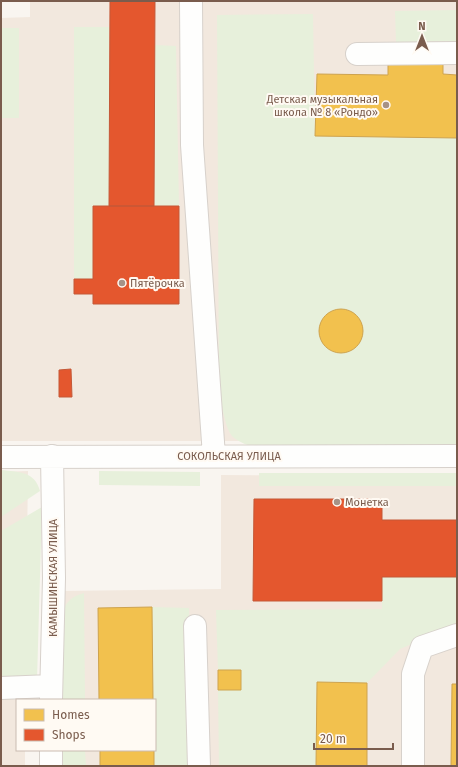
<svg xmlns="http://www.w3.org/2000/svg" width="458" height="767" font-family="'Fira Sans',sans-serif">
<rect width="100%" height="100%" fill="#f9f5f0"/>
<path fill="#f2e8de" d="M 30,1 L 457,1 L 457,441 L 1,441 L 1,18 L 30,17 Z
M 28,471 L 25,700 L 17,700 L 17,750 L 25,750 L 25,766 L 1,766 L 1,472 Z
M 221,475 L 457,477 L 457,766 L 64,766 L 64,750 L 155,750 L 155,700 L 62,700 L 59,591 L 221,589 Z"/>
<path fill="#e7f0db" d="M 457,10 L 457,41 L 396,42 L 395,11 Z
M 313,14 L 315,136 L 457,138 L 457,446 L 256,448 C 248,445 240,443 233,437 C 225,429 222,404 219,392 L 217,15 Z
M 74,27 L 109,27 L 109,206 L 93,206 L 93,279 L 74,279 Z
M 1,28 L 19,28 L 19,118 L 1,118 Z
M 155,45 L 176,46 L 179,206 L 154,206 Z
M 1,470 C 18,472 35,471 40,491 L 1,517 Z
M 99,471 L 200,472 L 200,486 L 99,485 Z
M 259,473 L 457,473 L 457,486 L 259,486 Z
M 42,507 L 37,680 L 1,680 L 1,531 Z
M 382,577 L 457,577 L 457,627 L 449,628 L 400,649 L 367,683 L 317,683 L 316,766 L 219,766 L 218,690 L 241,690 L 241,670 L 218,670 L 216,610 L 382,609 Z
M 84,593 L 85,700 L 62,700 L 61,620 C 63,605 69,597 84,593 Z
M 152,607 L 189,608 L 193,766 L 154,766 L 155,700 L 153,700 Z
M 63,750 L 85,750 L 86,766 L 63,766 Z"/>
<path fill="#f2c14e" stroke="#cea34e" d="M 388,60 L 443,61 L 443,74 L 457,75 L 457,138 L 315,136 L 317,74 L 388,75 Z
M319 331a22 22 0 1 1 44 0a22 22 0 1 1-44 0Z
M 152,607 L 153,700 L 99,700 L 98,608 Z
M 218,670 L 241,670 L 241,690 L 218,690 Z
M 317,682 L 367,683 L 367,766 L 316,766 Z
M 452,684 L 457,684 L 457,766 L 451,766 Z
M 100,750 L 154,750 L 154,766 L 100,766 Z"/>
<path fill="#e4572e" stroke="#c45837" d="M 110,1 L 155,1 L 154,206 L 109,206 Z
M 93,206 L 179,206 L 179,304 L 93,304 L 93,294 L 74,294 L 74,279 L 93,279 Z
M 71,369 L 72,397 L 59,397 L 59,370 Z
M 254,499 L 382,499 L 382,520 L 457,520 L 457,577 L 382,577 L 382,601 L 253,601 Z"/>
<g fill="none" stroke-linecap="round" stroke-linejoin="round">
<defs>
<path id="minor" d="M 191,1 L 192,145 L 214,456
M 357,54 L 457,53
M 1,457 L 457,456
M 195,626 L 199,766
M 1,688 L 51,686
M 51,700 L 54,578 L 52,456
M 51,750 L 51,766
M 413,766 L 413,674 L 422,647 L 457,635"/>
</defs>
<use href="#minor" stroke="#d7d1cb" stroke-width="24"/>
<use href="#minor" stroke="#fefefd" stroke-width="22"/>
</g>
<g fill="#a69286" stroke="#fffaf3" stroke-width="1.5">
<circle cx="386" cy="105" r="4"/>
<circle cx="122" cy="283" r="4"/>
<circle cx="337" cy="502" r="4"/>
</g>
<g text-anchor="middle" stroke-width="4" stroke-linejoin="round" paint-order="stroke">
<g font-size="11" fill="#7a5c4d" stroke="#fffaf3" text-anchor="start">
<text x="378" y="103" text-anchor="end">Детская музыкальная<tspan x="378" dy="13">школа № 8 «Рондо»</tspan></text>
<text x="130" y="287">Пятёрочка</text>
<text x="345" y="506">Монетка</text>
</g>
<g font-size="11" fill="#7a5c4d" stroke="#fffaf3">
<text x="229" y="460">СОКОЛЬСКАЯ УЛИЦА</text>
<text transform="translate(53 578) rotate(-90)" y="4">КАМЫШИНСКАЯ УЛИЦА</text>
</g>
</g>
<rect width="458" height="767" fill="none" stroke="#7a5c4d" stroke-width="4"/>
<rect x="16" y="699" width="140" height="52" fill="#fffaf3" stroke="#cabbb1"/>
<rect x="24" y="709" width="20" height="12" fill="#f2c14e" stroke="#cabbb1"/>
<text x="52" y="719" font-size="12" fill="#7a5c4d">Homes</text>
<rect x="24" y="729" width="20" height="12" fill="#e4572e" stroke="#cabbb1"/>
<text x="52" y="739" font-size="12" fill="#7a5c4d">Shops</text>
<g transform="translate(422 36)" stroke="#fffaf3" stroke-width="3" paint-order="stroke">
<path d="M0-3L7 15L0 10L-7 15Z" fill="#7a5c4d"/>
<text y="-6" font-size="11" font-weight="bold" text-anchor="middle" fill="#7a5c4d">N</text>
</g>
<path d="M314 743v6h79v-6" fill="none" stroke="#7a5c4d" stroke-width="2"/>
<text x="320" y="743" font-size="12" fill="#7a5c4d" stroke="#fffaf3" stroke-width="3" paint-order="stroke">20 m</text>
</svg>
